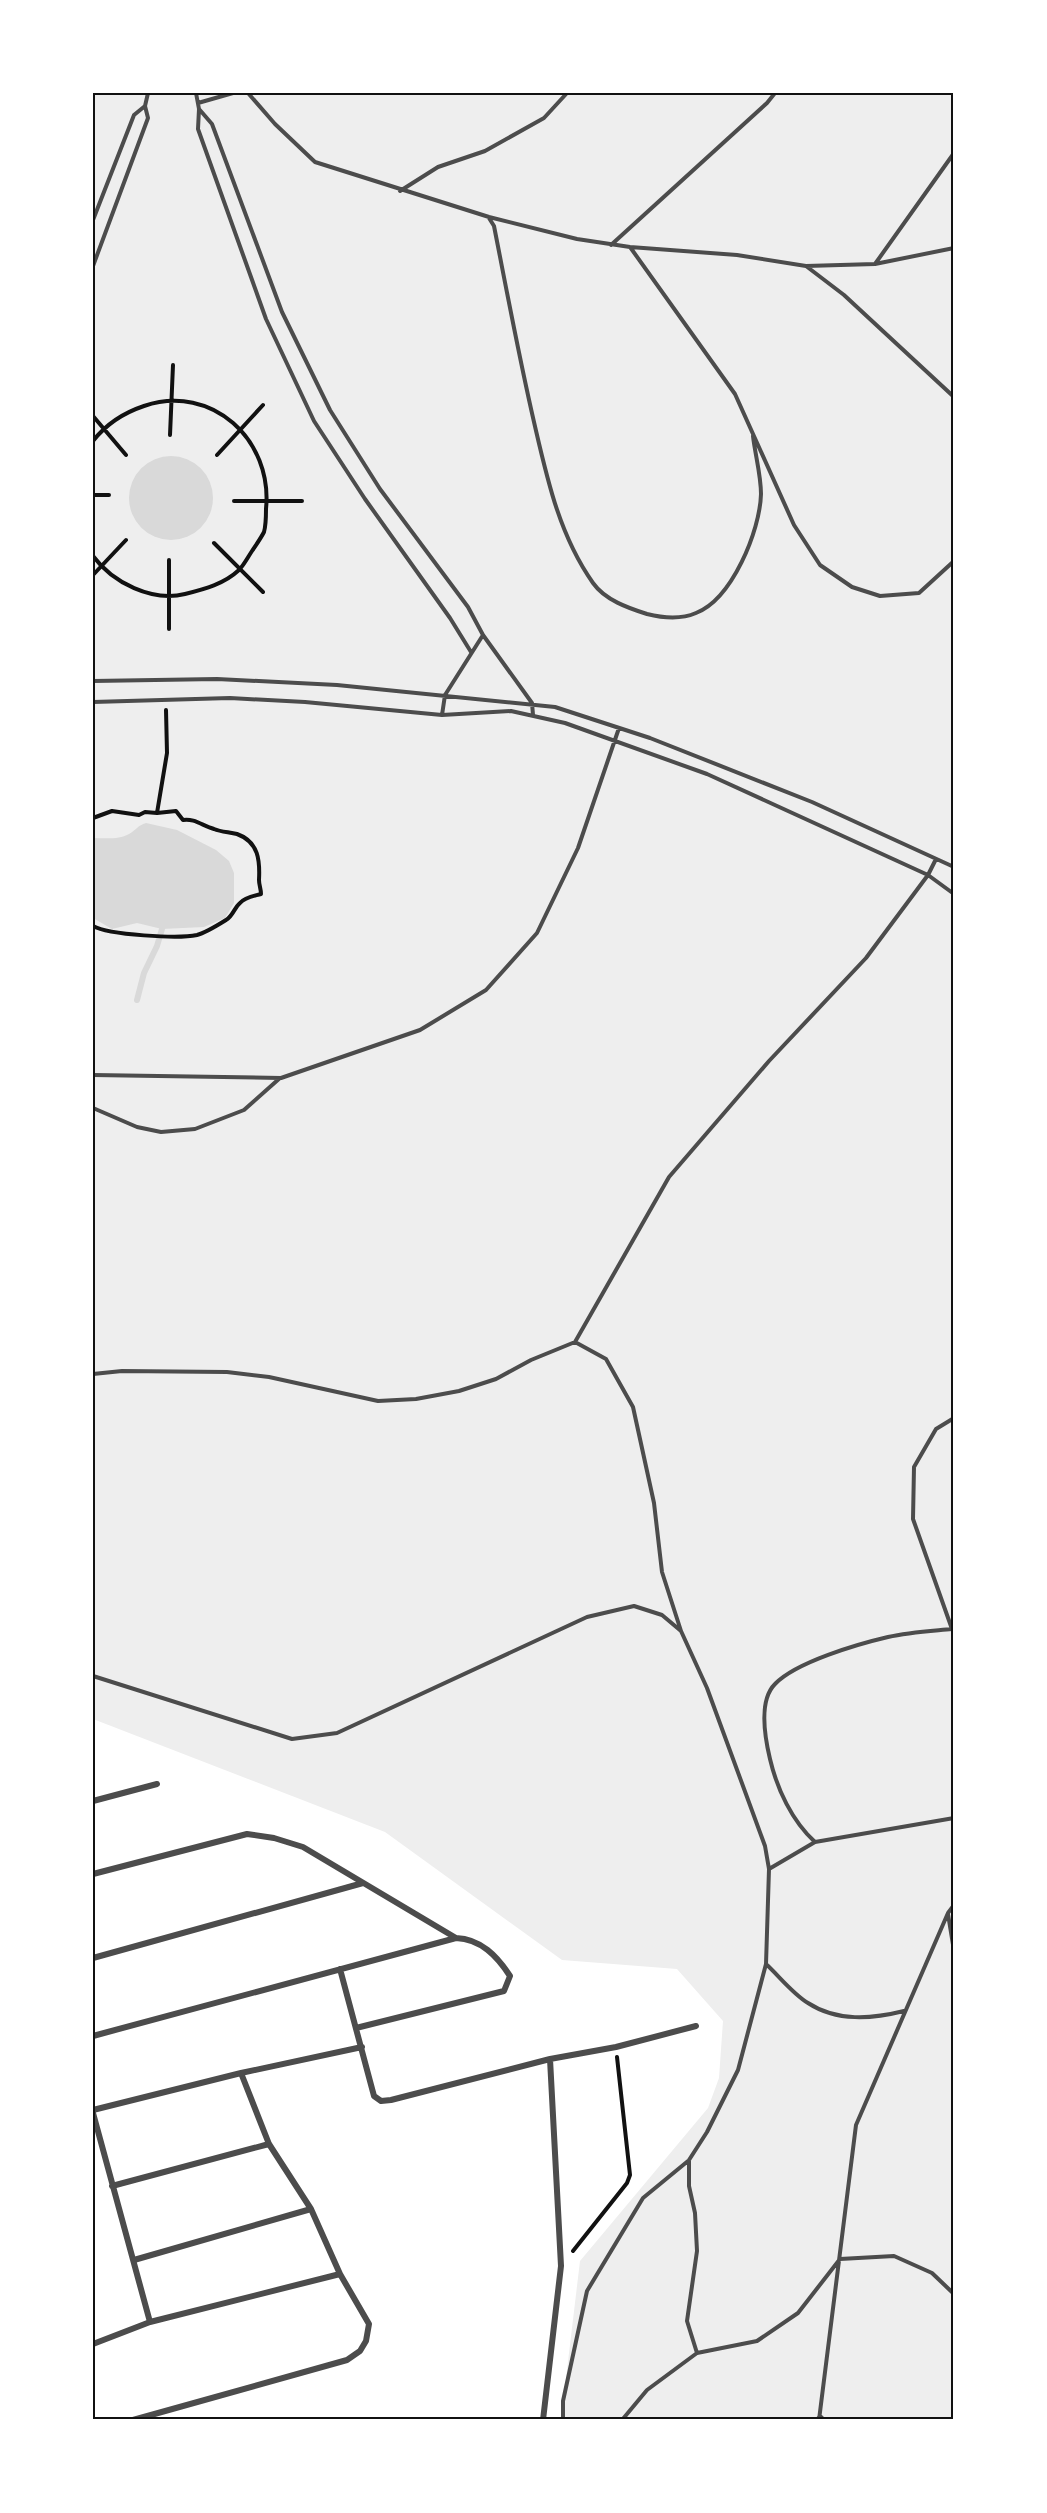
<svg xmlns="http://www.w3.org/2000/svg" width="1047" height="2513" font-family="'Sofia Sans Condensed',sans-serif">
<rect width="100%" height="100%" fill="#fff"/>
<path fill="#eee" d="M 93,93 L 954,93 L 954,2420 L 561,2420 L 580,2261 L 708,2108 L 719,2078 L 723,2021 L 677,1969 L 562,1960 L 385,1832 L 93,1719 Z"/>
<path fill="#d9d9d9" d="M129 498a42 42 0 1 1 84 0a42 42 0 1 1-84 0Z
M 146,823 L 177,830 L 216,850 L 229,861 L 234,873 L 234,903 L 225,918 L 204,927 L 162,929 L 137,923 L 112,929 L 93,918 L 93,838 C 105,838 118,840 129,834 C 135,831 138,825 146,823 Z"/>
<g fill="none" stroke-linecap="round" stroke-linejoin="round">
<path stroke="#d9d9d9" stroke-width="6" d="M 137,1000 L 144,973 L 157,946 L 162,929"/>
<path stroke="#111" stroke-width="4" d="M 93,416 L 126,455
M 170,435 L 173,365
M 93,441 C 107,423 123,413 144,406 C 212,383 273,440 266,509 C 266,516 266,525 264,532 C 261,538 256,545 252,551 C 248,557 244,565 239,570 C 224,584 205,589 185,594 C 152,602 113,583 93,556
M 217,455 L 263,405
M 93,495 L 109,495
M 234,501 L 302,501
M 214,543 L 263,592
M 169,560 L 169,629
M 93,575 L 126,540
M 157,813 L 167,753 L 166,710
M 93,818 L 112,811 L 139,815 L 145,812 L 157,813 L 176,811 L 183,820 C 194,818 203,826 214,829 C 221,832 229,832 237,834 C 259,842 260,861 259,880 C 259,885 261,889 261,894 C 254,896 245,897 240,903 C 234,908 233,916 226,920 C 218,925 205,933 197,935 C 178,939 109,935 93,926
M 573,2251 L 627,2183 L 630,2175 L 617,2057"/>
<path stroke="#4c4c4c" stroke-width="4" d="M 196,93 L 199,109 L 198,129 L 266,319 L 314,421 L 365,499 L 450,618 L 471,652
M 248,93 L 275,124 L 315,162 L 489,217 L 577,239 L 630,247 L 737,255 L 806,266 L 875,264 L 954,248
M 198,103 L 233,93
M 199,109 L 212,124 L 282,312 L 330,410 L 380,489 L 468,607 L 483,635 L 532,703 L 533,715
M 400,191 L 438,167 L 485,151 L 544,118 L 567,93
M 489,218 L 494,226 C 507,292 519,357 534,422 C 547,478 559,535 593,583 C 605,600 628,608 647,614 C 663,618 680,620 696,613 C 732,599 760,531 761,494 C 761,475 755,454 753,436
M 93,220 L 134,115 L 145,106
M 611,245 L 767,103 L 775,93
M 630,247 L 735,394 L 794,525 L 820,565 L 852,587 L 880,596 L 919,593 L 954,561
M 875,264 L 954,153
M 93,266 L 148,118 L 145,106 L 148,93
M 806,266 L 844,295 L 954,397
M 93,681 L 217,679 L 337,685 L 555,707 L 650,738 L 812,802 L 954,867
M 93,702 L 230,698 L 305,702 L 442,715 L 511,711 L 565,723 L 707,774 L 928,875 L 954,894
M 442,715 L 445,695 L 483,635
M 93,1075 L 281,1078 L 420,1030 L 486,990 L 537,933 L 578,848 L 619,728
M 93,1108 L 137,1127 L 161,1132 L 195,1129 L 244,1110 L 280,1078
M 575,1342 L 669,1177 L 769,1061 L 866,958 L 928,875 L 936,859
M 93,1374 L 122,1371 L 227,1372 L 269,1377 L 378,1401 L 416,1399 L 459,1391 L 496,1379 L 531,1360 L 575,1342 L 606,1359 L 633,1407 L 654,1503 L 662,1572 L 681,1631 L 707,1688 L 765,1846 L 769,1869 L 766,1964 L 738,2070 L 707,2132 L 689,2160 L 689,2186 L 695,2213 L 697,2251 L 687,2321 L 697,2353 L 647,2390 L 622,2420
M 93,1676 L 292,1739 L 337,1733 L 587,1617 L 634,1606 L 662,1615 L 681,1631
M 815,1842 L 954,1818
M 769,1869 L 815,1842 C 792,1821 777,1789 770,1759 C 765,1738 758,1701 775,1684 C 796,1662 858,1644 888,1637 C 909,1632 931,1631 952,1629 L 913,1519 L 914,1467 L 936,1429 L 954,1418
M 948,1914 L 954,1951
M 766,1964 C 779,1976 793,1994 808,2003 C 837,2022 872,2019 904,2011
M 697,2353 L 757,2341 L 798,2313 L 840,2259 L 894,2256 L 932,2273 L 954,2294
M 563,2420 L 563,2401 L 587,2291 L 643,2198 L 688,2161
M 817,2420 L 820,2416 L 824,2420
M 819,2420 L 856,2125 L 948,1913 L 954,1905"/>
<path stroke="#4c4c4c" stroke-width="6" d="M 93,1801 L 157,1784
M 93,1874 L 247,1834 L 274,1838 L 303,1847 L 456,1938
M 93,1958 L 363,1883
M 340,1969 L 374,2096 L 381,2101 L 391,2100 L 550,2059 L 616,2047 L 696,2026
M 93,2036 L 456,1938 C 481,1939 497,1956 510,1976 L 504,1991 L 356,2028
M 93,2110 L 241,2073 L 362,2047
M 93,2113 L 150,2322
M 112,2186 L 269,2144
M 134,2260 L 311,2209
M 93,2344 L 150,2322 L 340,2274
M 133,2420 L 347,2360 L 360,2351 L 366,2341 L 369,2324 L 340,2274 L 311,2209 L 269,2144 L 241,2073
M 543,2420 L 561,2266 L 550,2059"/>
</g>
<rect width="1047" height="2513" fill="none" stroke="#ffffff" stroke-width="189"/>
<rect x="94" y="94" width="858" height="2324" fill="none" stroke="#111" stroke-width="2"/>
</svg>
